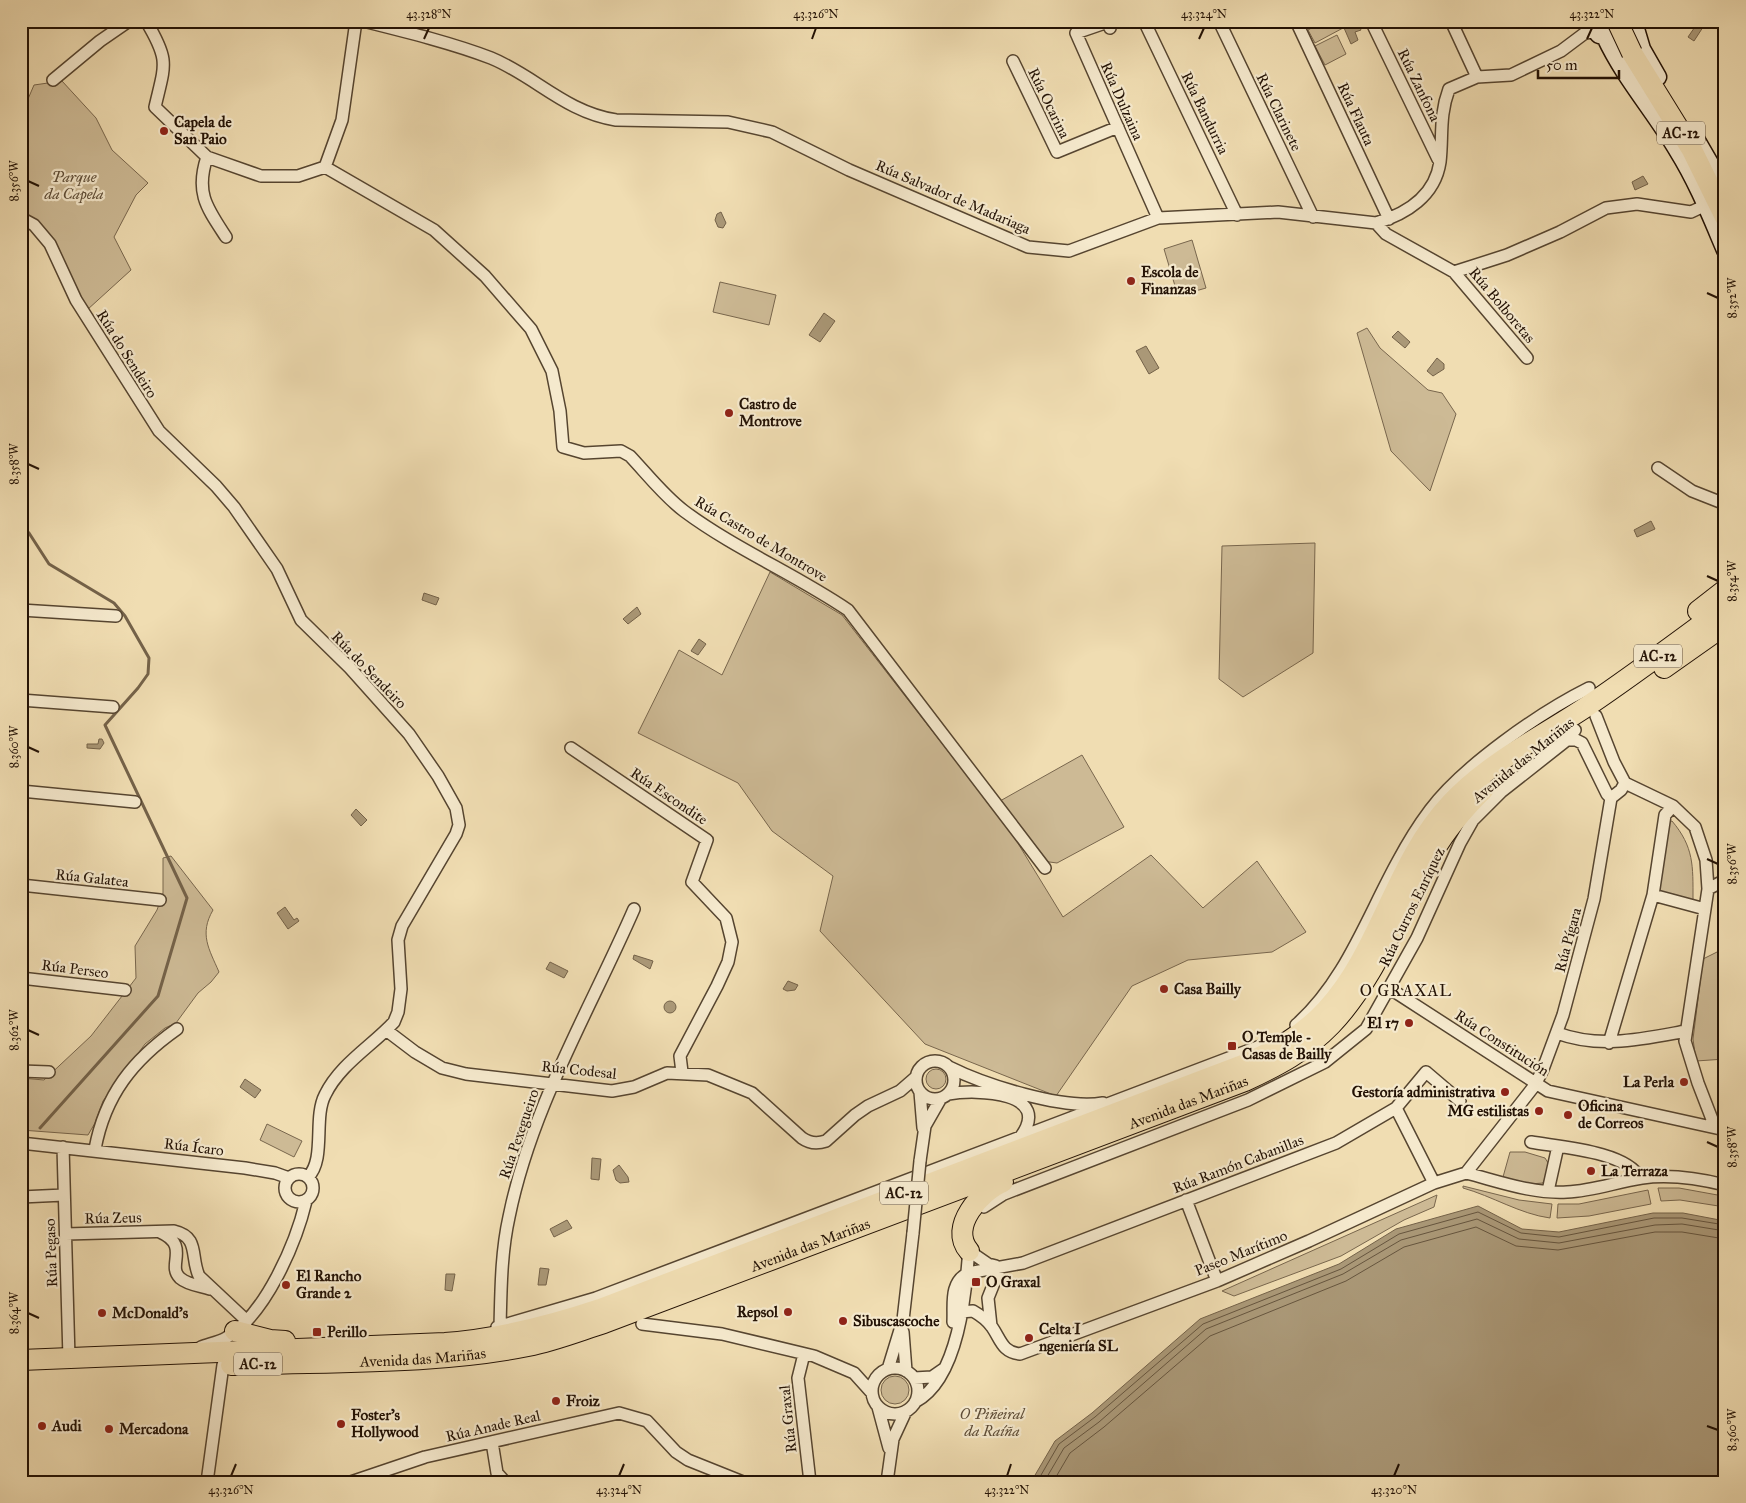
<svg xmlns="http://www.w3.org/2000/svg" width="1746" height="1503" font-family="'IM FELL Great Primer',serif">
<rect width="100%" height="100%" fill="#f0ddb2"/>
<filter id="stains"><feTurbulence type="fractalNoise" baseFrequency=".004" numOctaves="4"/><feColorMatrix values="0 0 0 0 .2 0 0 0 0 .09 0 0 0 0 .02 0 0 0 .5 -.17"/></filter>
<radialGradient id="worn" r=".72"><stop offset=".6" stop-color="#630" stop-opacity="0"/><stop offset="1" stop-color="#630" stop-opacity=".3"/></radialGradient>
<path fill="#cdba95" stroke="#78664d" d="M 1324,21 L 1340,21 L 1343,28 L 1315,43 L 1308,30 Z
M 1337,35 L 1346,54 L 1325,65 L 1315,46 Z
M 62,81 L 96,118 L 112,150 L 148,183 L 136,195 L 114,237 L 131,270 L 87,310 L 70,278 L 59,249 L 44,227 L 21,214 L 21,109 L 25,106 L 34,85 Z
M 1192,240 L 1206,288 L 1178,296 L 1164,249 Z
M 720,282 L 776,295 L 769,325 L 713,312 Z
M 1367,328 L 1380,348 L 1428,390 L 1442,393 L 1456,414 L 1430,491 L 1391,451 L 1357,333 Z
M 1315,543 L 1313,653 L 1243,697 L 1219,679 L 1222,546 Z
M 770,572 L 842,615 L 1011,832 L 1063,917 L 1151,855 L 1203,908 L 1257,861 L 1306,932 L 1272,952 L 1188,960 L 1132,986 L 1056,1096 L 925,1044 L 820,931 L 833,876 L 772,831 L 738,783 L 638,733 L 679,650 L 722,675 Z
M 1082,755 L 1124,827 L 1057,863 L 1042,861 L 1000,801 Z
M 1672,821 C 1694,847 1693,866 1693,899 L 1691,901 L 1659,891 L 1669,822 Z
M 171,856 L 213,910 C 199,934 209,949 219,972 L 211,982 L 198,993 L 176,1023 L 165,1028 L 145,1044 L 103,1101 L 95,1123 L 88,1135 L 21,1130 L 21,1078 L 44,1080 L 91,1036 L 136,978 L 135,946 L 157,910 L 163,893 L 163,858 Z
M 1725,948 L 1725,1059 L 1696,1061 L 1693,1039 L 1703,959 Z
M926 1079a10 10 0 1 1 20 0a10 10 0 1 1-20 0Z
M 267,1124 L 302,1141 L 294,1157 L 260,1140 Z
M 1510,1152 L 1525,1152 L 1545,1158 L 1550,1166 L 1543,1183 L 1530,1184 L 1503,1177 Z
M 1463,1186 L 1519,1200 L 1552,1204 L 1550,1218 C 1520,1214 1492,1196 1463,1188 Z
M 1658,1188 L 1679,1188 L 1723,1196 L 1725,1207 L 1680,1200 L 1661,1201 Z
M 1648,1190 L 1651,1204 L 1589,1216 L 1557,1218 L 1558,1204 L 1579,1204 Z
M 1437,1195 L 1434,1207 L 1404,1220 L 1341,1256 L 1234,1296 L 1222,1291 Z
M881 1390a14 14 0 1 1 28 0a14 14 0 1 1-28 0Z"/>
<path fill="#aa9877" stroke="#746249" d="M 1341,21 L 1357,21 L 1361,30 L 1355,32 L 1358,40 L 1351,44 Z
M 1699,21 L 1707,21 L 1694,41 L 1688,37 Z
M 1643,176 L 1648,184 L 1635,190 L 1632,182 Z
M 721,212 L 726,223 L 723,228 L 718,227 L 715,220 L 717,214 Z
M 824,313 L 835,321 L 820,342 L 809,335 Z
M 1398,331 L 1410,342 L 1405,348 L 1392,337 Z
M 1146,346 L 1159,368 L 1149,374 L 1136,351 Z
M 1437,358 L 1444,364 L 1444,369 L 1433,376 L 1427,371 Z
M 1651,521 L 1655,529 L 1637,537 L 1634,530 Z
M 424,593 L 439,598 L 436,605 L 422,600 Z
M 637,607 L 641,614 L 628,624 L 623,619 Z
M 699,639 L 706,644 L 698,655 L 691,651 Z
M 99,739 L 102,739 L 104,743 L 100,749 L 87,748 L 87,744 L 98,744 Z
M 356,809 L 367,820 L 361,826 L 351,815 Z
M 285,907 L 294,920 L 297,918 L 299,921 L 288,929 L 277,913 Z
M 634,955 L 653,961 L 650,969 L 633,959 Z
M 550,962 L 568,971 L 564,978 L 546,969 Z
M 788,981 L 798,985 L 795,990 L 787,991 L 783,989 Z
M664 1007a6 6 0 1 1 12 0a6 6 0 1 1-12 0Z
M 245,1079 L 261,1090 L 255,1098 L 240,1087 Z
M 592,1158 L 601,1159 L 599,1180 L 591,1179 Z
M 619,1165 L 628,1177 L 629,1182 L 620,1183 L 616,1180 L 613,1170 Z
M 1478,1206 L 1522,1229 L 1559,1232 L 1653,1213 L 1683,1213 L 1725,1221 L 1725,1482 L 1031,1482 L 1055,1441 L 1092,1413 L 1200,1319 L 1339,1264 L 1396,1229 Z
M 567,1220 L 572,1228 L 554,1237 L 550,1229 Z
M 540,1268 L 549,1269 L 546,1285 L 538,1285 Z
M 446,1274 L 455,1274 L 452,1291 L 445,1290 Z"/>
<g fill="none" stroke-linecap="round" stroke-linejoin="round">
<path stroke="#66553e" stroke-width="1" d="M 1037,1482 L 1059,1444 L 1095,1417 L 1203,1324 L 1341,1269 L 1399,1234 L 1478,1212 L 1521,1233 L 1559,1237 L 1654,1218 L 1682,1218 L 1725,1225
M 1044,1482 L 1064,1448 L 1099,1422 L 1206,1329 L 1343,1274 L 1401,1240 L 1477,1219 L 1519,1239 L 1559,1243 L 1655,1225 L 1682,1224 L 1725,1231
M 1053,1482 L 1070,1453 L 1104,1427 L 1210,1336 L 1346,1281 L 1404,1247 L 1476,1227 L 1516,1246 L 1558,1250 L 1655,1232 L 1682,1232 L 1725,1239"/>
<path stroke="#746249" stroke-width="3" d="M 21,527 L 29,533 L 49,564 L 114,603 L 125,616 L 149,658 L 148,674 L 138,688 L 105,725 L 187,898 L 158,996 L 40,1128"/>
<defs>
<path id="street" d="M 146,21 C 170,61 165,64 155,107 L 207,157 L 261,176 L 298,176 L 325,167 L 342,120 L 356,21
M 363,21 C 403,31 452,43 491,58 C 535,76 565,112 616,120 L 728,122 L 772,132 L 849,170 L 1028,247 L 1069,251 L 1158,218 L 1278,212 L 1376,223 C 1406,214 1435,196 1440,162 C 1443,136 1439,116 1449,89 L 1477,77 L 1511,75 L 1561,51 L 1585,33 L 1595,32
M 1219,21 L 1313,217
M 1296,21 L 1389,219
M 1371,21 L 1438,159
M 1451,21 L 1477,77
M 1146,25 L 1237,215
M 1110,28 L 1108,22 L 1076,33 L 1158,218
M 1013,61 L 1057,152 L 1118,127
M 53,80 L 100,41 L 129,21
M 207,157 C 195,193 207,208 226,237
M 325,167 L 434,230 L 485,276 L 531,329 L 552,371 L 560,411 L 563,447 L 584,453 L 621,451 L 630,456 C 647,474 664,496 684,511 C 735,549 795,574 848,610 L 1045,868
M 21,218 L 34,225 L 50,244 L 76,300 L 159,431 L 216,486 L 234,507 L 277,569 L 301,620 L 350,668 L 409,734 L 438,776 L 456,808 L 459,825 L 456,834 L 402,926 L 398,940 L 401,989 L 398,1012 L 394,1022 C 372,1046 340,1064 325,1095 C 313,1118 326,1159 308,1177
M 1376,223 L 1386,234 L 1454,272 L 1527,358
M 1454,272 L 1507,255 L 1560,232 L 1606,208 L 1637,204 L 1691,212 L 1706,205
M 1658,468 L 1692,491 L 1725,504
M 21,610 L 116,616
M 21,700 L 113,707
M 1596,716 L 1614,762 L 1625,783 L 1673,806 L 1695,827 L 1706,860 L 1708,889 L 1685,1041 L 1698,1083 L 1715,1127
M 1567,740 L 1576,740 L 1582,743 L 1607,794 L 1611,798
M 571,748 L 707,840 L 692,882 L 726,918 L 732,942 L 728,962 L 717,986 L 680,1056 L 682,1072
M 21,791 L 135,802
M 21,885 L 160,900
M 1708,889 L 1725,880
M 1653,895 L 1705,909
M 21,978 L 125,990
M 1389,988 L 1548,1091 L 1725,1130
M 1296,1025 C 1345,982 1367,917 1398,861 C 1407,844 1418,826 1430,810 C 1463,766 1539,713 1589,688
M 386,1030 L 415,1052 L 442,1068 L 466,1074 L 612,1091 L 634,1087 L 667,1073 L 708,1075 L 752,1093 L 802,1138 C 809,1143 817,1144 826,1141 L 855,1115 L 868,1106 L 900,1091 L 915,1078
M 1557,1033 C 1600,1049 1642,1039 1686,1031
M 1609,1043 L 1653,895 L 1665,815 L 1673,806
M916 1080a19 19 0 1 1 38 0a19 19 0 1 1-38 0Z
M 949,1067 C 985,1085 1063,1110 1103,1103
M 21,1071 L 49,1072
M 920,1092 L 923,1128
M 948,1094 C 976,1089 1056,1091 1019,1139
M 1396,1108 L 1434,1183
M 1531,1142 C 1558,1147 1626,1151 1640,1178
M 21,1143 L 245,1168 L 275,1173 L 289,1178
M 63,1147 L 69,1358
M 95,1149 C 105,1095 133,1060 177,1029
M 920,1161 L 925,1126 L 941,1098
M 1466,1173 L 1535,1085 L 1543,1069 L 1563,1015 L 1594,899 L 1611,798 L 1621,790 L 1625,783
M285 1188a14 14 0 1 1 28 0a14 14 0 1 1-28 0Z
M 1548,1191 L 1558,1146
M 21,1197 L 64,1195
M 1186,1200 L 1217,1281
M 984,1207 L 1004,1194 L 1248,1100 L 1325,1062 L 1366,1029 L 1417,938 L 1460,843 L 1473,820 L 1501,792 L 1567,740 L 1575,730
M 160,1232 C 191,1246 166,1265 180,1278 C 188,1285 201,1286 210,1289
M 66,1234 L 174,1231 C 200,1237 190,1257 199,1276 L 247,1321
M 969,1251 L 988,1264 L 996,1266
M 960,1312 L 973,1311 C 980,1315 987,1320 992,1327 C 1001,1340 1002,1352 1020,1354 L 1217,1281 L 1309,1241 L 1434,1183 L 1466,1173 C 1498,1181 1532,1194 1567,1192 C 1593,1191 1616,1182 1642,1178 C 1670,1174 1697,1178 1725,1185
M 953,1322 C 954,1304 949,1283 968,1273 L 1023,1263 L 1336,1143 L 1396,1108 L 1426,1072 L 1460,1101
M 642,1324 L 722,1334 L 814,1356 L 854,1373 L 872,1393
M 991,1326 L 988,1298 L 1000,1268
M 497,1327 L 596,1298 L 1263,1045
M 500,1327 C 501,1290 501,1253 509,1217 C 531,1108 590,1010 634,909
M 903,1332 L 906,1371
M 201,1347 C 209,1344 219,1342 226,1338 C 266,1314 296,1243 306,1201
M 804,1354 L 798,1378 L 810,1482
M872 1391a23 23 0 1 1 46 0a23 23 0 1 1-46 0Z
M 888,1369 L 903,1320 L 913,1233
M 914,1378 L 932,1377 L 945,1368
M 915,1402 C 959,1379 966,1292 969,1247
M 878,1407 L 889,1448
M 492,1442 L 497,1473 L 505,1482
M 207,1482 L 223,1365
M 351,1482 L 425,1457 L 619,1413 L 647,1421 L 676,1452 L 688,1460 L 743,1482
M 887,1482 L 893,1439 L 906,1411"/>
<path id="secondary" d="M 1587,21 L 1599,35 L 1615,37
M 1634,22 L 1642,49 L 1658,77
M 1605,37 C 1624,78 1654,111 1677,150 C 1697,182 1710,215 1725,250
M 1692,132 L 1725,189"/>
<g id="highway">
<path d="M 1632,53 L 1692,150 L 1725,217"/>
<path d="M 1698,611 L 1725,590"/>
<path d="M 1664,668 L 1725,625"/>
<path d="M 969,1251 C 948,1227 981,1191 1003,1182"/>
<path d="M 235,1331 L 270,1340 L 285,1341"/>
<path d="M 21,1360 L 445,1343 C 499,1339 549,1326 600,1309 L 1245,1064 C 1276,1050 1303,1035 1326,1010 C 1381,950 1395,862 1451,803 C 1489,762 1543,736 1589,705 C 1635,674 1680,640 1725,607"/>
<path id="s1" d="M 231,1365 C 327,1361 433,1365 528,1346 C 554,1341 579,1331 604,1323 L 1245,1081 C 1277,1066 1306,1051 1331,1025 C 1377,977 1400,908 1434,851 C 1447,828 1465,808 1484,789"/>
</g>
</defs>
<use href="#street" stroke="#564530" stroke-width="14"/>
<use href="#secondary" stroke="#231205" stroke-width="19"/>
<use href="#highway" stroke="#231205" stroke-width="22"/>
<use href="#street" stroke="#f5e9cd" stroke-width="11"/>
<use href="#secondary" stroke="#f5e9cd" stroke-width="16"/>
<use href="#highway" stroke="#f0ddb2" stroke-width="20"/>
<defs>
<path id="street-bridge" d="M 913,1233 L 920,1161"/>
<path id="highway-bridge" d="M 1617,21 L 1632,53"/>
</defs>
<use href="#street-bridge" stroke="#564530" stroke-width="14" stroke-linecap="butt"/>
<use href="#highway-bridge" stroke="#231205" stroke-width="22" stroke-linecap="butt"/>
<use href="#street-bridge" stroke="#f5e9cd" stroke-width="11"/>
<use href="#highway-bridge" stroke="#f0ddb2" stroke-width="20"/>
</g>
<path fill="none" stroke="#231205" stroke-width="2" d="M 424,39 L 429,28M 812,39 L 816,28M 1199,39 L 1204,28M 1587,39 L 1592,28M 28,181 L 39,186M 1707,293 L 1718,298M 28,464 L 39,469M 1707,576 L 1718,581M 28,747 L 39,752M 1707,859 L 1718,864M 28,1030 L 39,1035M 1707,1142 L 1718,1147M 28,1313 L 39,1318M 1707,1426 L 1718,1430M 231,1476 L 236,1464M 619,1476 L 624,1464M 1007,1476 L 1011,1464M 1394,1476 L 1399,1464"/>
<g fill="#8f2418" stroke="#f5e9cd" stroke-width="2">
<circle cx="164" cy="131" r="5"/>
<circle cx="1131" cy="281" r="5"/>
<circle cx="729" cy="413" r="5"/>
<circle cx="1164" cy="989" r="5"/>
<circle cx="1409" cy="1023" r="5"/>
<rect x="1227" y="1041" width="10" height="10" rx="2.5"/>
<circle cx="1684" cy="1082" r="5"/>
<circle cx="1505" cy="1092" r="5"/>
<circle cx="1539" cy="1111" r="5"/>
<circle cx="1568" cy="1115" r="5"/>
<circle cx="1591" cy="1171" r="5"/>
<rect x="971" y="1277" width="10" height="10" rx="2.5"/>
<circle cx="286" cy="1285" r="5"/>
<circle cx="788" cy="1312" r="5"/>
<circle cx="102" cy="1313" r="5"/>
<circle cx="843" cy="1321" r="5"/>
<rect x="312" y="1327" width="10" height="10" rx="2.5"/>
<circle cx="1029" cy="1338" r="5"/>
<circle cx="556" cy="1401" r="5"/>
<circle cx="341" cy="1424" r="5"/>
<circle cx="42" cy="1426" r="5"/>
<circle cx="109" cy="1429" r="5"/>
</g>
<g text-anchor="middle" stroke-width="4.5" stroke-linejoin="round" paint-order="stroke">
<g fill="#f5e9cd" stroke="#625241" stroke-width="1">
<rect x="1657" y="121.5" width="48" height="23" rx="4"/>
<rect x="1634" y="644.5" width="48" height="23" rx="4"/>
<rect x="880" y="1181.5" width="48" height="23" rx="4"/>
<rect x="234" y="1352.5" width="48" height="23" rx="4"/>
</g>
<g font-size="14" font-weight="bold" fill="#231205">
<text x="1681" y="138">AC-12</text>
<text x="1658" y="661">AC-12</text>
<text x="904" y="1198">AC-12</text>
<text x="258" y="1369">AC-12</text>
</g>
<g font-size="15" fill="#231205" stroke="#f5e9cd">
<text transform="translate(1419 85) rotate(64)" y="5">Rúa Zanfona</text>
<text transform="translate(1122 101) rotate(66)" y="5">Rúa Dulzaina</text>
<text transform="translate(1049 103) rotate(64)" y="5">Rúa Ocarina</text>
<text transform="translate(1279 112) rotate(64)" y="5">Rúa Clarinete</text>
<text transform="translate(1205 113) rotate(64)" y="5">Rúa Bandurria</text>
<text transform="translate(1356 114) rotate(65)" y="5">Rúa Flauta</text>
<text transform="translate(953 197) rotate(23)" y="5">Rúa Salvador de Madariaga</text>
<text transform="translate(1502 305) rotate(50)" y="5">Rúa Bolboretas</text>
<text transform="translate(127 354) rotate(58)" y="5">Rúa do Sendeiro</text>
<text transform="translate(761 539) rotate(31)" y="5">Rúa Castro de Montrove</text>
<text transform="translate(369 670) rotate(46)" y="5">Rúa do Sendeiro</text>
<text transform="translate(1523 760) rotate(-39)" y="5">Avenida das Mariñas</text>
<text transform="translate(669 796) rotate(34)" y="5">Rúa Escondite</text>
<text transform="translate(92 878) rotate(6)" y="5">Rúa Galatea</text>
<text transform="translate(1412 907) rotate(-64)" y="5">Rúa Curros Enríquez</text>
<text transform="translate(1568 940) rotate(-75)" y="5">Rúa Pígara</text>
<text transform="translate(75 969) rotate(7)" y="5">Rúa Perseo</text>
<text transform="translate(1502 1043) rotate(33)" y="5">Rúa Constitución</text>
<text transform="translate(579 1070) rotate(6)" y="5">Rúa Codesal</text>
<text dy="5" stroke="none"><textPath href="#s1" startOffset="1002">Avenida das Mariñas</textPath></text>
<text transform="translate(519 1134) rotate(-71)" y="5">Rúa Pexegueiro</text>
<text transform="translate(194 1147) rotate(7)" y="5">Rúa Ícaro</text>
<text transform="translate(1238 1164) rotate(-21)" y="5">Rúa Ramón Cabanillas</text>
<text transform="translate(113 1218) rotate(-1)" y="5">Rúa Zeus</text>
<text dy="5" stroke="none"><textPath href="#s1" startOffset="598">Avenida das Mariñas</textPath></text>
<text transform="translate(51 1253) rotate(-92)" y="5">Rúa Pegaso</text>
<text transform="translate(1241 1253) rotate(-22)" y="5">Paseo Marítimo</text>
<text dy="5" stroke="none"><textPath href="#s1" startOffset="192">Avenida das Mariñas</textPath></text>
<text transform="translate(788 1419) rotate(-96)" y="5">Rúa Graxal</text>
<text transform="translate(493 1426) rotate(-13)" y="5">Rúa Anade Real</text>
</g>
<g font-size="15" font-weight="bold" fill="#231205" stroke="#f5e9cd" text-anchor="start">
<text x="174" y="127">Capela de<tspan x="174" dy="17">San Paio</tspan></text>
<text x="1141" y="277">Escola de<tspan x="1141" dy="17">Finanzas</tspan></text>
<text x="739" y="409">Castro de<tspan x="739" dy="17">Montrove</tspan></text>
<text x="1174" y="994">Casa Bailly</text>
<text x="1399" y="1028" text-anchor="end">El 17</text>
<text x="1242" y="1042">O Temple -<tspan x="1242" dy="17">Casas de Bailly</tspan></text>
<text x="1674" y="1087" text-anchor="end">La Perla</text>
<text x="1495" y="1097" text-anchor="end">Gestoría administrativa</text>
<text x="1578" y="1111">Oficina<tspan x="1578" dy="17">de Correos</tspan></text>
<text x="1529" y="1116" text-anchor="end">MG estilistas</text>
<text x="1601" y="1176">La Terraza</text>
<text x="296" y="1281">El Rancho<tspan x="296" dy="17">Grande 2</tspan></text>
<text x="986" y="1287">O Graxal</text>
<text x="778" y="1317" text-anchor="end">Repsol</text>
<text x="112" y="1318">McDonald's</text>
<text x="853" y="1326">Sibuscascoche</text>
<text x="1039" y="1334">Celta I<tspan x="1039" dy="17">ngeniería SL</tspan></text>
<text x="327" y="1337">Perillo</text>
<text x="566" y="1406">Froiz</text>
<text x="351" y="1420">Foster's<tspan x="351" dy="17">Hollywood</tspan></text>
<text x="52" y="1431">Audi</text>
<text x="119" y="1434">Mercadona</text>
</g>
<g font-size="15" font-style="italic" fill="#5e4d37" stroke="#f5e9cd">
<text x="74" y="182">Parque<tspan x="74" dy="17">da Capela</tspan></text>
<text x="992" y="1419">O Piñeiral<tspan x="992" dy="17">da Raíña</tspan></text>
</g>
<g font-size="16" letter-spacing="1" fill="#231205" stroke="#f5e9cd">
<text x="1406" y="996">O GRAXAL</text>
</g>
</g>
<rect width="1746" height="1503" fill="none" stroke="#f0ddb2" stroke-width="55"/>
<path d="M1538 70v8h81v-8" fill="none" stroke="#231205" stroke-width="2.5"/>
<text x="1546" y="70" font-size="15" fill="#231205" stroke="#f5e9cd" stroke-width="4" paint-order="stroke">50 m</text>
<rect x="28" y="28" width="1690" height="1448" fill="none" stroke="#231205" stroke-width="2"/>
<g font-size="12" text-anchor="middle" fill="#231205">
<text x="429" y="18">43.328°N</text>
<text x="816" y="18">43.326°N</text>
<text x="1204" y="18">43.324°N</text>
<text x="1592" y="18">43.322°N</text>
<text transform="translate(14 181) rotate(-90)" y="4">8.356°W</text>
<text transform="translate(1732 298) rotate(-90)" y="4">8.352°W</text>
<text transform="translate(14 464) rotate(-90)" y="4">8.358°W</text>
<text transform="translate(1732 581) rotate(-90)" y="4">8.354°W</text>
<text transform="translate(14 747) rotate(-90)" y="4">8.360°W</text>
<text transform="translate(1732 864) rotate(-90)" y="4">8.356°W</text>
<text transform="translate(14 1030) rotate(-90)" y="4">8.362°W</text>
<text transform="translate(1732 1147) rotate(-90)" y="4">8.358°W</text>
<text transform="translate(14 1313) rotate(-90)" y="4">8.364°W</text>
<text transform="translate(1732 1430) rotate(-90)" y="4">8.360°W</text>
<text x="231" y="1494">43.326°N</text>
<text x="619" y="1494">43.324°N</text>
<text x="1007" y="1494">43.322°N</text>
<text x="1394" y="1494">43.320°N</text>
</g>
<rect width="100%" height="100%" filter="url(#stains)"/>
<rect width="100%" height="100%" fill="url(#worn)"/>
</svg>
